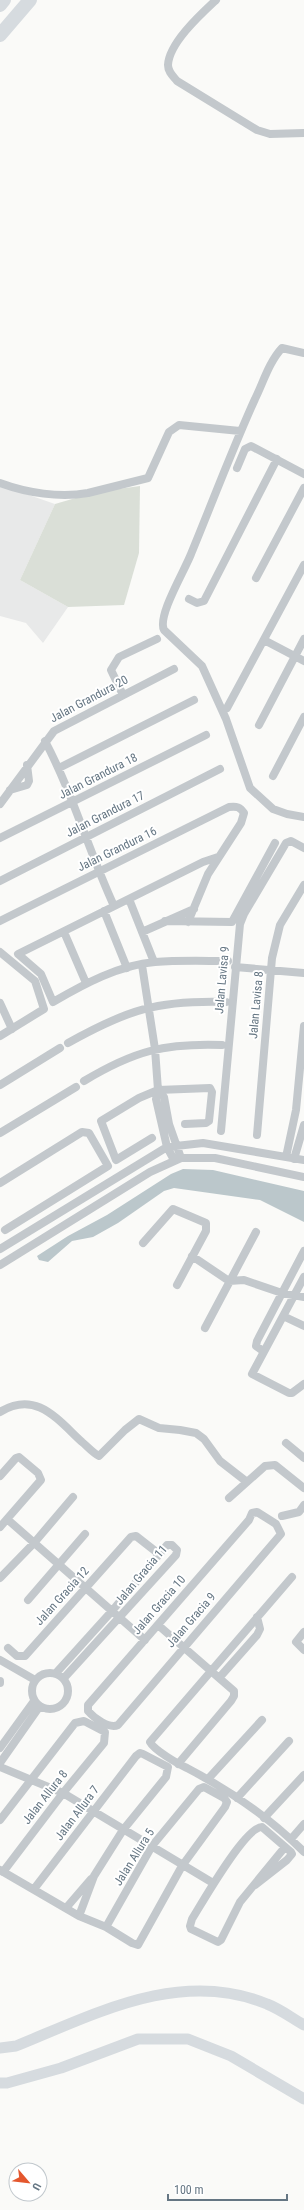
<svg xmlns="http://www.w3.org/2000/svg" width="304" height="2210" font-family="'Roboto Condensed',sans-serif">
<rect width="100%" height="100%" fill="#fafaf8"/>
<path fill="#e8e9e9" d="M 0,485 L 55,504 L 20,580 L 68,607 L 43,643 L 26,623 L 0,616 Z"/>
<path fill="#dadfd7" d="M 140,486 L 139,553 L 124,605 L 68,607 L 20,580 L 55,504 L 96,492 Z"/>
<path fill="#bbc7cb" d="M 183,1169 L 213,1170 L 304,1191 L 304,1222 L 260,1200 L 174,1188 L 164,1191 L 118,1223 L 93,1237 L 72,1241 L 48,1262 L 39,1260 L 37,1256 L 68,1236 L 107,1215 L 171,1174 Z"/>
<g fill="none" stroke-linecap="round" stroke-linejoin="round">
<path stroke="#c3c8cc" stroke-width="8" d="M 216,0 C 201,14 169,43 168,65 C 168,72 173,76 177,81 L 257,130 L 270,134 L 304,133
M 304,353 L 282,348 C 269,362 263,383 255,399 C 232,450 212,503 191,554 C 185,570 157,616 164,630 L 202,666 L 226,719 L 250,788 L 273,809 L 287,814 L 304,817
M 237,468 L 245,449 L 251,446 L 304,474
M 0,483 C 27,493 60,498 88,493 L 148,478 L 169,432 L 179,425 L 240,431
M 256,578 L 304,488
M 189,599 L 197,603 L 204,601 L 277,459
M 264,640 L 304,661
M 123,695 L 111,670 L 119,657 L 157,639
M 227,708 L 304,565
M 259,725 L 304,639
M 45,741 C 73,794 89,852 114,906
M 59,768 L 194,700
M 273,776 L 304,717
M 10,790 L 27,785 L 29,781 L 27,765
M 0,804 L 54,731 L 174,669
M 0,838 L 206,735
M 218,857 L 203,862 L 18,954 L 41,974 L 53,1002 C 84,984 119,965 155,962 C 179,960 204,961 228,961
M 0,881 L 220,769
M 129,899 L 154,962
M 104,911 L 127,968
M 0,921 L 229,807 C 237,806 240,807 244,813 L 241,823 L 208,874 L 188,922
M 165,921 L 232,922 L 275,843
M 64,932 L 86,983
M 142,932 L 194,909
M 0,952 L 35,981 L 44,1009 L 0,1036
M 142,965 L 155,1049 L 158,1090 L 156,1099 L 167,1147 L 174,1160
M 235,967 L 304,973
M 0,1003 L 12,1029
M 68,1043 C 127,1010 157,1000 226,1002
M 84,1081 C 134,1051 164,1043 222,1045
M 0,1085 L 60,1048
M 158,1090 L 164,1097 L 169,1124 L 181,1158
M 221,1131 L 240,924 L 244,914 L 286,843 L 291,841 L 304,848
M 0,1133 L 76,1087
M 257,1135 L 272,958 L 280,925 L 304,885
M 152,1138 L 116,1160 L 101,1121 L 139,1098 L 158,1090 L 210,1088 L 212,1092 L 209,1121 L 206,1123 L 185,1124
M 286,1157 L 296,1110 L 304,1026
M 294,1159 L 304,1125
M 0,1183 L 82,1132 L 89,1133 L 108,1166 L 5,1230
M 143,1243 L 173,1209 L 206,1223 L 206,1231 L 177,1285
M 0,1249 L 167,1147 L 203,1143 L 304,1160
M 192,1256 L 229,1281 L 244,1280 L 282,1293 L 304,1297
M 0,1265 L 150,1172 L 181,1158 L 215,1158 L 304,1177
M 304,1277 L 252,1374 L 289,1393 L 292,1393 L 304,1384
M 283,1316 L 304,1326
M 205,1328 L 256,1232
M 263,1351 L 256,1346 L 257,1341 L 304,1251
M 0,1412 C 36,1390 57,1419 82,1442 C 87,1446 93,1453 99,1456 L 125,1430 L 139,1419 L 159,1428 L 180,1430 L 196,1433 L 204,1439 L 220,1461 L 247,1482
M 286,1443 L 304,1458
M 0,1476 L 16,1458 L 19,1457 L 38,1473 L 41,1480 L 0,1527
M 229,1498 L 265,1466 L 275,1465 L 304,1488
M 257,1512 L 276,1524 L 281,1534 L 118,1725 C 109,1729 94,1718 88,1711 L 88,1705 L 249,1520 L 252,1513 Z
M 282,1516 L 299,1512 L 304,1505
M 7,1519 L 145,1640
M 292,1577 L 150,1742 C 154,1750 178,1764 187,1768 C 229,1790 270,1818 304,1852
M 0,1578 L 34,1543 L 73,1497
M 28,1600 L 85,1534
M 158,1625 L 234,1691 L 234,1696 L 231,1701 L 178,1764
M 304,1632 L 296,1642 L 304,1650
M 8,1648 L 17,1656 L 25,1656 L 131,1537 L 136,1536 L 159,1554
M 0,1660 L 35,1680
M32 1691a18 18 0 1 1 36 0a18 18 0 1 1-36 0Z
M 56,1673 L 112,1611 L 167,1545 L 172,1545 L 177,1550 L 176,1555 L 64,1678
M 219,1678 L 257,1635 L 260,1629 L 257,1617
M 0,1681 L 0,1683
M 0,1748 L 34,1701
M 0,1763 L 40,1706
M 0,1767 L 63,1793 L 213,1883
M 208,1779 L 262,1720
M 237,1798 L 289,1741
M 264,1818 L 304,1775
M 0,1820 L 75,1723 L 84,1721 L 105,1732 L 104,1743 L 63,1793 L 3,1872
M 291,1839 L 304,1824
M 0,1870 L 79,1916 L 106,1927 L 132,1943 L 138,1945 L 182,1866 L 225,1807 L 227,1802 L 224,1798 L 204,1787 L 199,1789 L 152,1846 L 106,1927
M 255,1885 L 287,1860 L 292,1854 L 291,1852 L 262,1827 C 245,1827 202,1903 192,1919 L 190,1926 L 191,1929 L 218,1942 L 221,1940 L 240,1902 L 285,1847
M 34,1889 L 136,1756 L 140,1753 L 143,1754 L 168,1767 L 166,1777 L 123,1830 L 94,1876 L 79,1916
M 66,1908 L 91,1879"/>
<path stroke="#d6dbdf" stroke-width="11" d="M 0,2048 L 16,2046 C 95,2014 181,1968 267,2004 C 280,2009 292,2018 304,2025
M 0,2083 L 7,2083 L 61,2068 L 138,2039 L 188,2039 L 231,2056 L 304,2099"/>
<path stroke="#d6dbdf" stroke-width="14" d="M 0,5 L 4,0
M 0,35 L 30,0"/>
</g>
<g text-anchor="middle" stroke-width="4" stroke-linejoin="round" paint-order="stroke">
<g font-size="12" fill="#657683" stroke="#fff">
<text transform="translate(89 699) rotate(-28)" y="4">Jalan Grandura 20</text>
<text transform="translate(98 776) rotate(-27)" y="4">Jalan Grandura 18</text>
<text transform="translate(105 814) rotate(-27)" y="4">Jalan Grandura 17</text>
<text transform="translate(117 849) rotate(-26)" y="4">Jalan Grandura 16</text>
<text transform="translate(222 980) rotate(-85)" y="4">Jalan Lavisa 9</text>
<text transform="translate(256 1005) rotate(-85)" y="4">Jalan Lavisa 8</text>
<text transform="translate(141 1575) rotate(-50)" y="4">Jalan Gracia 11</text>
<text transform="translate(62 1596) rotate(-48)" y="4">Jalan Gracia 12</text>
<text transform="translate(159 1605) rotate(-49)" y="4">Jalan Gracia 10</text>
<text transform="translate(191 1620) rotate(-49)" y="4">Jalan Gracia 9</text>
<text transform="translate(45 1797) rotate(-52)" y="4">Jalan Allura 8</text>
<text transform="translate(77 1813) rotate(-53)" y="4">Jalan Allura 7</text>
<text transform="translate(134 1857) rotate(-58)" y="4">Jalan Allura 5</text>
</g>
</g>
<g transform="translate(28 2182) rotate(118)"><circle r="19" fill="#ffffff" stroke="#c1c8cd"/>
<path d="M0-3L7 15L0 10L-7 15Z" fill="#e4572e"/>
<text y="-6" font-size="11" font-weight="bold" text-anchor="middle" fill="#657683">U</text>
</g>
<path d="M168 2194v6h119v-6" fill="none" stroke="#657683" stroke-width="2"/>
<text x="174" y="2194" font-size="12" fill="#657683" stroke="#ffffff" stroke-width="3" paint-order="stroke">100 m</text>
</svg>
